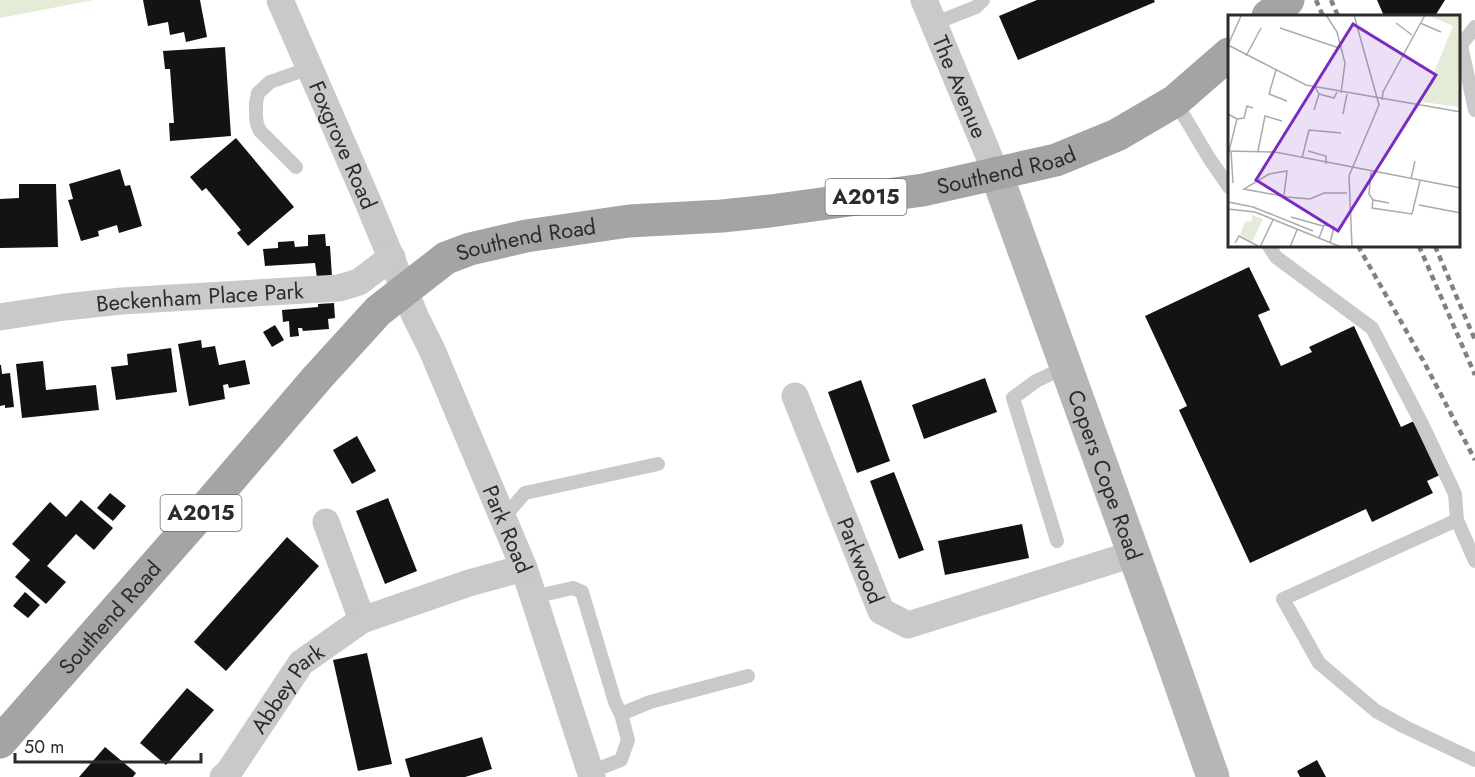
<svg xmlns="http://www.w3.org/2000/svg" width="1475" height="777" font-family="Jost,sans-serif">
<rect width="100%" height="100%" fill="#fff"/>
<path fill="#e4ecd8" d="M 0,0 L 94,0 L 0,18 Z"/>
<path fill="#131313" d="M 143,0 L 200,0 L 207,37 L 186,42 L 184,32 L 170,35 L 168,22 L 148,26 Z
M 1037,0 L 1154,0 L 1155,2 L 1018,60 L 999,16 Z
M 1377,0 L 1445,0 L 1435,16 L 1384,16 Z
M 225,47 L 231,136 L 170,141 L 169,123 L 174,123 L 170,69 L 165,69 L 163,51 Z
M 236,138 L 294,207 L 248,246 L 237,233 L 241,230 L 206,188 L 202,191 L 190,177 Z
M 120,169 L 125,186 L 130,185 L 142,226 L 119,233 L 117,225 L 98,231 L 99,236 L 81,241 L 68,200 L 73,199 L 69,184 Z
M 19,184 L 56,184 L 58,247 L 0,248 L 0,199 L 19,198 Z
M 325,234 L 326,246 L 330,246 L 332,277 L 317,278 L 315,263 L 265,266 L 263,249 L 278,248 L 278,242 L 294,241 L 295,247 L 308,246 L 308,235 Z
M 1249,267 L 1270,310 L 1258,315 L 1281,366 L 1312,352 L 1309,347 L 1354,326 L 1401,427 L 1414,421 L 1440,475 L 1427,481 L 1433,493 L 1372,522 L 1366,509 L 1250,563 L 1179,410 L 1187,406 L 1145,316 Z
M 334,303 L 335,318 L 328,319 L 329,329 L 303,331 L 302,328 L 298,328 L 299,336 L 290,337 L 289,321 L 283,322 L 282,310 L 318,307 L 318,304 Z
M 275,325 L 284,340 L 272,347 L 263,332 Z
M 201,340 L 202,348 L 215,346 L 219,365 L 245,360 L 250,384 L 229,388 L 228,384 L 223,385 L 225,399 L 189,406 L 178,344 Z
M 171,348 L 177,392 L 116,400 L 111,367 L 128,365 L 127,354 Z
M 43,361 L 46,390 L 96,385 L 99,410 L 22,418 L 16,364 Z
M 0,365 L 1,365 L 2,374 L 10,373 L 14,407 L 5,408 L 5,405 L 0,406 Z
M 985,378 L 997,412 L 924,439 L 912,405 Z
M 861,380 L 890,461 L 857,473 L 828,392 Z
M 357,436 L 376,471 L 352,484 L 333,450 Z
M 894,472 L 924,550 L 899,559 L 870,481 Z
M 110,493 L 126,506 L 113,521 L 97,508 Z
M 388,498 L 417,571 L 385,584 L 356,511 Z
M 81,500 L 113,528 L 94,550 L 76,534 L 47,566 L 66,582 L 46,604 L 15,577 L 30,560 L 12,544 L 50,502 L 66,517 Z
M 1022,524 L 1029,558 L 945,575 L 938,541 Z
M 287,537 L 319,566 L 226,671 L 194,642 Z
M 25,592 L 40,605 L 28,618 L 13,606 Z
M 367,653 L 392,764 L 358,771 L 333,660 Z
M 187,688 L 214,710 L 166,765 L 140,743 Z
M 482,737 L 492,769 L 465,777 L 410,777 L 405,759 Z
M 105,747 L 136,773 L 133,777 L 79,777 Z
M 1317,760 L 1326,777 L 1300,777 L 1297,771 Z"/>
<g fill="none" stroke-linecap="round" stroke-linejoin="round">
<path stroke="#c9c9c9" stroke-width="14" d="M 933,24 L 976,7 L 983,0
M 1475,27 L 1461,45 L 1475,110
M 1175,101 L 1209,158 L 1229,187
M 296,167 L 260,131 L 257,124 L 256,117 L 256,103 L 258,93 L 270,82 L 310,68
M 1269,246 L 1276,257 L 1372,328 L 1422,424 L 1455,494 L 1457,520 L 1475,561
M 503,518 L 525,493 L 658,464
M 1457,520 L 1283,599 L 1319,663 L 1376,711 L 1405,727 L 1475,760
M 1057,541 L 1013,398 L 1036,381 L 1066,367
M 533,597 L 573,588 L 582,592 L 615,702 L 621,714
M 590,772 L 621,760 L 628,740 L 621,714 L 650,702 L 748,676"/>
<g stroke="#c9c9c9" stroke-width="27">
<path id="s1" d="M 280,0 L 368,202 L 416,318 L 432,350 L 524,568 L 592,777"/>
<path id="s2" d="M 924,0 L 996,173"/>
<path id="s3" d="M 0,317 L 65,307 L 122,301 L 339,288 L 359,282 L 392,257"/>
<path id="s4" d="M 795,396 L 881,611 L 908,625 L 1133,554"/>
<path d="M 326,522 L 362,620"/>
<path id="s5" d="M 223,777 L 228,773 L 301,663 L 362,620 L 469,583 L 524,568"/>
</g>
<path stroke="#b6b6b6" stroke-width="33" id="s6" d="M 996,173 L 1171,657 L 1213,777"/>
<g stroke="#a4a4a4" stroke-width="33">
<path d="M 1268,16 L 1288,0"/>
<path id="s7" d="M 0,742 L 209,504 L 317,378 L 378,311 L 446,258 L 470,249 L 526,236 L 629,221 L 722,216 L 770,211 L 923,190 L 1056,160 L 1117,135 L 1175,101 L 1229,54"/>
</g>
<path stroke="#818181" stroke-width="4.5" stroke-dasharray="6 4.5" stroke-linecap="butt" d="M 1316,0 L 1323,16
M 1331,0 L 1338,16
M 1358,246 L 1424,362 L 1475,460
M 1419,246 L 1475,375
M 1435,246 L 1475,340"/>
</g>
<g text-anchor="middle" stroke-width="6" stroke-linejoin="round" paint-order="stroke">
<g fill="#fff" stroke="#6b6b6b" stroke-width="1.5">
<rect x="825.5" y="179" width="81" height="36" rx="4.5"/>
<rect x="160.5" y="495" width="81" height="36" rx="4.5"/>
</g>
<g font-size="21" font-weight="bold" fill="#2c2c2c">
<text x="866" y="204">A2015</text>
<text x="201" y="520">A2015</text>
</g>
<g font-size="22" fill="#2c2c2c" stroke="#fff">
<text dy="8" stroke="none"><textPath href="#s2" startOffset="94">The Avenue</textPath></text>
<text dy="8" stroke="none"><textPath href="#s1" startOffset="158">Foxgrove Road</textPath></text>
<text dy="8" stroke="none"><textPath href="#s7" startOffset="1228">Southend Road</textPath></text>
<text dy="8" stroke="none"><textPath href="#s7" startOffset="742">Southend Road</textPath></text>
<text dy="8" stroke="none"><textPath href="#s3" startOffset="201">Beckenham Place Park</textPath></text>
<text dy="8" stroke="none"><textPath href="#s6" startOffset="321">Copers Cope Road</textPath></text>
<text dy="8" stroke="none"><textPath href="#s1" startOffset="576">Park Road</textPath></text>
<text dy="8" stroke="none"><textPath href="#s4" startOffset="177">Parkwood</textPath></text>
<text dy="8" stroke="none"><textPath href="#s7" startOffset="166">Southend Road</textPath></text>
<text dy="8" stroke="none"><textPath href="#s5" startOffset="110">Abbey Park</textPath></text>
</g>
</g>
<g transform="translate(1228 15)">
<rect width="232" height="232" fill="#fff"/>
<path d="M 232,0 L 232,92 L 194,87 L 225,11 L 201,1 ZM 24,200 L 35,204 L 24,227 L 12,220 L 17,207 L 24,206 Z" fill="#e4ecd8"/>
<path fill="none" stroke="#ababab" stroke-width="1.5" d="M 98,0 L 109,17 L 117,48 L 113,78M 168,8 L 184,20M 192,8 L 213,17M 52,13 L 111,33M 0,30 L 78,70 L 233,97M 0,30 L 13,1M 18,41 L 33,13M 48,55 L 41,79 L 59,86M 91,79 L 106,83 L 109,77M 154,85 L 155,77 L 197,0M 86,95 L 91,79 L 87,72M 0,99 L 9,104 L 1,136M 115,99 L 119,79M 9,104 L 16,103 L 19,91 L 25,93M 0,136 L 47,137 L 233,173M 3,136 L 5,168M 30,136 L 37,101 L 54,106M 80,136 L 98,141 L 98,149M 74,143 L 81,115 L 113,118M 143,157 L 141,179 L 145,185M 183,164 L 187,146M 56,180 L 59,156 L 41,159 L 16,174 L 59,182 L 82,184 L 96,178 L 119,178M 0,187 L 25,192 L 85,216M 161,188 L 145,185 L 144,193 L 184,199 L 192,166M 191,190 L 233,198M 0,194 L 27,197 L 113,232M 63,202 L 95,211M 91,223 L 96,210 L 106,212 L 102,228M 7,228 L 11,221 L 32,232M 32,232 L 45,205M 62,232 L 69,215M 124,232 L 121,161 L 151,90 L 126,0"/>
<path fill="#7b2cbf" fill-opacity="0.15" stroke="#7b2cbf" stroke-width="3" d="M 125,9 L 208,60 L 110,216 L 28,165 Z"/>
<rect width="232" height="232" fill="none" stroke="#2c2c2c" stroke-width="3"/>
</g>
<path d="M15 753v9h186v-9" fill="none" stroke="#2c2c2c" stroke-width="3"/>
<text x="24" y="753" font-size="18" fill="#2c2c2c" stroke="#ffffff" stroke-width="4.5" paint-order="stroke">50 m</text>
</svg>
